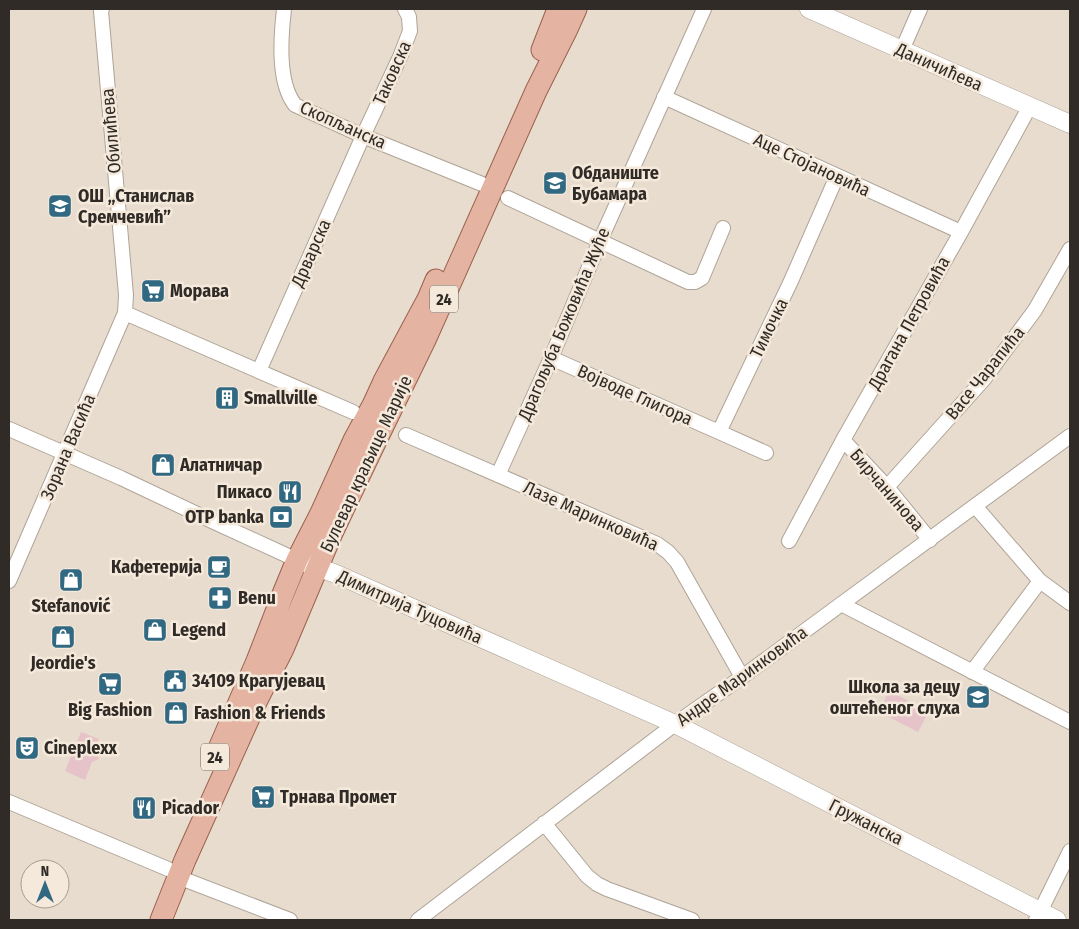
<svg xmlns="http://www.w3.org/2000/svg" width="1079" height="929" font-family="'Fira Sans Condensed',sans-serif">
<rect width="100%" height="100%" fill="#e8dcce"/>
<path fill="#e6c3c8" d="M 889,691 L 929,711 L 918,732 L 879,712 Z
M 81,732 L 99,739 L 95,749 L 99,759 L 92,762 L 85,780 L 65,771 Z"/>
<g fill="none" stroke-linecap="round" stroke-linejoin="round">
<defs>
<path id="minor" d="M 284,9 C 281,36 277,82 295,105 L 363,136 L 482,184
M 902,50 L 920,9
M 664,97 L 961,232
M 508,198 L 688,282 L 695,282 L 702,278 L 723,228
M 125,313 L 353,412
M 551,358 L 719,432
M 259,371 L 363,136 L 400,57 L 410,31 L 409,17 L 405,9
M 9,429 L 121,478 L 214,522 L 297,560
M 406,435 L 657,544 L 668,552 L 677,562 L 742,677
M 843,440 L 887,487 L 930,540
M 766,453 L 719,432 L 791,281 L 837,176
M 498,475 L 551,358 L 600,241 L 704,9
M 887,487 L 984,379 L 1035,310 L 1070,249
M 975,506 L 1040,581 L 1070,603
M 789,541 L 843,440 L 961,232 L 1030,106
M 9,581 L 125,313 L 126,295 L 101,11 L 102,9
M 841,604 L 1070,722
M 972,672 L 1040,581
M 9,802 L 168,869
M 544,823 L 587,876 L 597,884 L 607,889 L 692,920
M 178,877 L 290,920
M 418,920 L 675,724 L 742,677 L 1070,436
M 1036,920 L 1070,851"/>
<path id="tertiary" d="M 809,9 L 1070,124
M 306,563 L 336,574 L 675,724 L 1057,920"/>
<path id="primary" d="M 542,50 L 558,9
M 217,753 L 257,661 L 283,594 L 297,560 L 321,513 L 354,440 L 373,405 L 384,381 L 428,299 L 436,280
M 161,920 L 185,860 L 257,700 L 283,649 L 332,533 L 371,451 L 425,340 L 536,91 L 567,29 L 576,9"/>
</defs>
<use href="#minor" stroke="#aea396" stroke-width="16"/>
<use href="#tertiary" stroke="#aea396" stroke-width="19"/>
<use href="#primary" stroke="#9a624d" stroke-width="23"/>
<use href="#minor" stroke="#fff" stroke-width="14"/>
<use href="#tertiary" stroke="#fff" stroke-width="18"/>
<use href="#primary" stroke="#e5b3a1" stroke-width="21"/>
</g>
<defs>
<symbol id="school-square" viewBox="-11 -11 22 22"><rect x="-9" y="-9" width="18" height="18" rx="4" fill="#316983" stroke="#f5e9db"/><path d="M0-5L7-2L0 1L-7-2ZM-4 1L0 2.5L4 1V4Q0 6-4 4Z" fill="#fff"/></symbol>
<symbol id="supermarket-square" viewBox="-11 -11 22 22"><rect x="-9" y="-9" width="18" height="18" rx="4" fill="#316983" stroke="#f5e9db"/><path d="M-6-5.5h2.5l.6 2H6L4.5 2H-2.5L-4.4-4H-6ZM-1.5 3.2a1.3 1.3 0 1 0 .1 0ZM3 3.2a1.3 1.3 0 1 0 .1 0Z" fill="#fff"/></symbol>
<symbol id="building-square" viewBox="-11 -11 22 22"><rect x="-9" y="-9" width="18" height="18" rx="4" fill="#316983" stroke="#f5e9db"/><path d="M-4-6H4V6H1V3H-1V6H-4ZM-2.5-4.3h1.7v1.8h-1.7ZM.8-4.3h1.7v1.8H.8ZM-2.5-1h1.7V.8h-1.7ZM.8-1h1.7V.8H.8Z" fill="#fff"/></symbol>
<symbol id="shop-square" viewBox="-11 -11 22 22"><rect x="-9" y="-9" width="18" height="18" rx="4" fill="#316983" stroke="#f5e9db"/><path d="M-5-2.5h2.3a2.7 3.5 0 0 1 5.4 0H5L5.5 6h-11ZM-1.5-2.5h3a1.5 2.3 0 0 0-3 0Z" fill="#fff"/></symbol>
<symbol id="restaurant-square" viewBox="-11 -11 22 22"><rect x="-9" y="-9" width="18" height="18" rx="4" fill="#316983" stroke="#f5e9db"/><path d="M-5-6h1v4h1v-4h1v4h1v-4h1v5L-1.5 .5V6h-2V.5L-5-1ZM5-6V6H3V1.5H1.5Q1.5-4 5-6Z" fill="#fff"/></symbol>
<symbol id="bank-square" viewBox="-11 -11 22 22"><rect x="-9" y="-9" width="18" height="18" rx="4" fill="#316983" stroke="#f5e9db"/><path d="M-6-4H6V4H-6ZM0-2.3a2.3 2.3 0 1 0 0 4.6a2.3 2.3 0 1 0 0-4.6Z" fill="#fff"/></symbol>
<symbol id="cafe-square" viewBox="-11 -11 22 22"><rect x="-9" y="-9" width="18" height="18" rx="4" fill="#316983" stroke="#f5e9db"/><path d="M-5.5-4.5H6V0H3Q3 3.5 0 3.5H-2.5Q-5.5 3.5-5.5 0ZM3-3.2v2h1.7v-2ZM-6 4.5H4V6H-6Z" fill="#fff"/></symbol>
<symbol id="pharmacy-square" viewBox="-11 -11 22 22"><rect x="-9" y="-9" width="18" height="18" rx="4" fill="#316983" stroke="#f5e9db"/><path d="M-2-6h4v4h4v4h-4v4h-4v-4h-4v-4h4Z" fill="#fff"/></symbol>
<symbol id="civic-square" viewBox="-11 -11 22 22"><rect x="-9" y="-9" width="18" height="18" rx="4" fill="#316983" stroke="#f5e9db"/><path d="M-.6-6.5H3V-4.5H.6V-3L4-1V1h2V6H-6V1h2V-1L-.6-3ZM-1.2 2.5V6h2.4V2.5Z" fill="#fff"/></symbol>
<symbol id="theatre-square" viewBox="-11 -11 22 22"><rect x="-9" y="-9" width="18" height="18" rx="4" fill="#316983" stroke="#f5e9db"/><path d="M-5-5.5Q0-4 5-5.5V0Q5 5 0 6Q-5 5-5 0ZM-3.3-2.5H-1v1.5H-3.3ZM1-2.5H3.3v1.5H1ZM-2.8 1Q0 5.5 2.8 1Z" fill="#fff"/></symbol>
</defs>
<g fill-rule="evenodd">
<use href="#school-square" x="541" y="169" width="28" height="28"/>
<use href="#school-square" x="46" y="192" width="28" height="28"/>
<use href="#supermarket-square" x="139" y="277" width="28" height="28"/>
<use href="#building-square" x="213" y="384" width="28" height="28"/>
<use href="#shop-square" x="149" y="451" width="28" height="28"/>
<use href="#restaurant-square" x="276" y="478" width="28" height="28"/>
<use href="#bank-square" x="267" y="503" width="28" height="28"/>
<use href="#cafe-square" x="205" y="553" width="28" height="28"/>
<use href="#shop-square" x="57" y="566" width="28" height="28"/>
<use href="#pharmacy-square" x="206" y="584" width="28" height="28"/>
<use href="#shop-square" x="141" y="616" width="28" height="28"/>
<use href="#shop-square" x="49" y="623" width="28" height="28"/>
<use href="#civic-square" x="161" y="667" width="28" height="28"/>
<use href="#supermarket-square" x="96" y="670" width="28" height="28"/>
<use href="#school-square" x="964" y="683" width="28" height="28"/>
<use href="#shop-square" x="162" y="699" width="28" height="28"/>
<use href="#theatre-square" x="13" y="734" width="28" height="28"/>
<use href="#supermarket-square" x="249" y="783" width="28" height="28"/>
<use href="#restaurant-square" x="130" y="794" width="28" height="28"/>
</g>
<g text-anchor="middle" stroke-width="5" stroke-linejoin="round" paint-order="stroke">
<g fill="#f5e9db" stroke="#6b645c" stroke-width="1">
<rect x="430" y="285.5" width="28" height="27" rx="4"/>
<rect x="201" y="743.5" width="28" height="27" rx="4"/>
</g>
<g font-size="16" font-weight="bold" fill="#302b26">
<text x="444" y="305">24</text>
<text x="215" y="763">24</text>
</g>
<g font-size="18" fill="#302b26" stroke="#f5e9db">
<text transform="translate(939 67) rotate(24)" y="6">Даничићева</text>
<text transform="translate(392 73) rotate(-66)" y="6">Таковска</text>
<text transform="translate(343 125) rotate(24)" y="6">Скопљанска</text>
<text transform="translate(111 131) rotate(-95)" y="6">Обилићева</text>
<text transform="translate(812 165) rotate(25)" y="6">Аце Стојановића</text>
<text transform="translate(311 253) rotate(-66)" y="6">Дрварска</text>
<text transform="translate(909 323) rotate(-61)" y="6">Драгана Петровића</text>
<text transform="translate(564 324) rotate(-67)" y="6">Драгољуба Божовића Жуће</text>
<text transform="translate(769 328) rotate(-64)" y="6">Тимочка</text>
<text transform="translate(985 373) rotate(-51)" y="6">Васе Чарапића</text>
<text transform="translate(635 395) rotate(24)" y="6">Војводе Глигора</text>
<text transform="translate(68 447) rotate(-67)" y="6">Зорана Васића</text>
<text transform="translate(366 464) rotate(-65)" y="6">Булевар краљице Марије</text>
<text transform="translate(887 490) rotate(49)" y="6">Бирчанинова</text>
<text transform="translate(591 516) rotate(24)" y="6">Лазе Маринковића</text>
<text transform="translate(410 607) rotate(24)" y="6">Димитрија Туцовића</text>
<text transform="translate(742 676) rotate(-36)" y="6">Андре Маринковића</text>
<text transform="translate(866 822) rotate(27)" y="6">Гружанска</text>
</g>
<g font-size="18" font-weight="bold" fill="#302b26" stroke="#f5e9db" text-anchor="start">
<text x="572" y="179">Обданиште<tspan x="572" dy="21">Бубамара</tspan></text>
<text x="78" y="202">ОШ „Станислав<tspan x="78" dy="21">Сремчевић”</tspan></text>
<text x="170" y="297">Морава</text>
<text x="244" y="404">Smallville</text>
<text x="180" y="471">Алатничар</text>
<text x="272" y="498" text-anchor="end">Пикасо</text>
<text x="264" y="523" text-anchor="end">OTP banka</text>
<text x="202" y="573" text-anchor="end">Кафетерија</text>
<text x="238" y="604">Benu</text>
<text x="71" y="612" text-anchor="middle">Stefanović</text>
<text x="172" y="636">Legend</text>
<text x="63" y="669" text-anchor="middle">Jeordie's</text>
<text x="192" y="687">34109 Крагујевац</text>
<text x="960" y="693" text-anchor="end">Школа за децу<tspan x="960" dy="21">оштећеног слуха</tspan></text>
<text x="110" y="716" text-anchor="middle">Big Fashion</text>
<text x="194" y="719">Fashion &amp; Friends</text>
<text x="44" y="754">Cineplexx</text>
<text x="280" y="803">Трнава Промет</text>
<text x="162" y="814">Picador</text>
</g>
</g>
<rect width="1079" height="929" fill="none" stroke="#302b26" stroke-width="20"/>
<g transform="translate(45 884)"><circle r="24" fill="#f5e9db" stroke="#a69d93"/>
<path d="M0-4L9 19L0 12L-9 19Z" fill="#316983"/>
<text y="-8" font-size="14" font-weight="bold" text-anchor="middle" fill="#302b26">N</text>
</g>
</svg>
